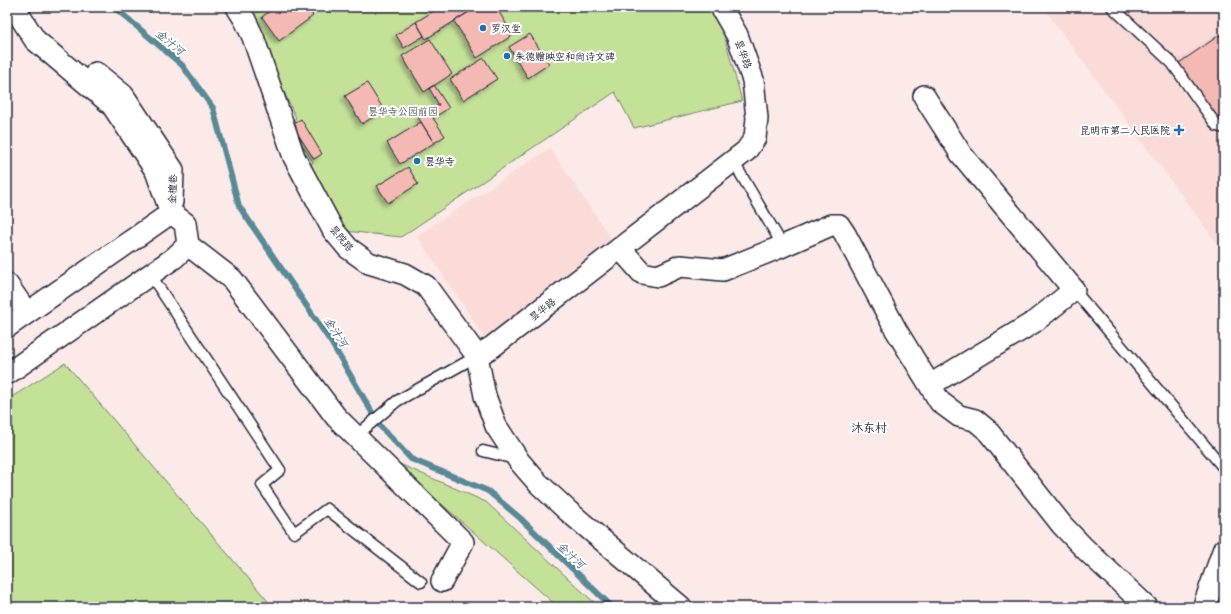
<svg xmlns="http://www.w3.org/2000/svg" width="1231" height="614" font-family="'Playpen Sans','LXGW WenKai TC',sans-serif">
<defs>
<filter id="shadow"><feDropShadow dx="-3.5" dy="3.5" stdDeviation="2" flood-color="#0004"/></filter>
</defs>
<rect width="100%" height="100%" fill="#fceae8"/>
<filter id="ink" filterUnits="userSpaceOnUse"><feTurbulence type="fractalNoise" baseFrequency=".025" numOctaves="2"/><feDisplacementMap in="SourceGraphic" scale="8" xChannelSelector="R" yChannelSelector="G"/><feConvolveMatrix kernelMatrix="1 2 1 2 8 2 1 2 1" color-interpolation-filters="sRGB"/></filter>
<g filter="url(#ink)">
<path fill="#fadbd8" d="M 1043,7 L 1224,7 L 1224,253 Z
M 550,148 L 618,249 L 485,338 L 417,236 Z"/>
<path fill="#c4e198" stroke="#73826a" d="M 265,7 L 712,7 L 719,17 L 742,101 L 634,128 L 615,92 L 401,237 L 345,231 L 310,165 L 313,162 L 288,123 L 296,118 L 250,18 Z
M 65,363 L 273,607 L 7,607 L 7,400 Z
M 393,461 L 486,502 L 599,607 L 558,607 Z"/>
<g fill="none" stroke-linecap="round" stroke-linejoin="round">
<path stroke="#598997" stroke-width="6" d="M 114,7 L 182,65 L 213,108 L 239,206 L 331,342 L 380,426 L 411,459 L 488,491 L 520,518 L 612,607"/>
</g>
<path fill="#f4b9b2" stroke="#22223b" filter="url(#shadow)" d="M 275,7 L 307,7 L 313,16 L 279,41 L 262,17 Z
M 440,7 L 466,7 L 469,12 L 426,39 L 416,22 Z
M 477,7 L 496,7 L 513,35 L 477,58 L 454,21 Z
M 416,22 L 424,36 L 404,48 L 396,35 Z
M 1224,32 L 1224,112 L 1217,117 L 1179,63 Z
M 530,34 L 549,64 L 528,78 L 509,47 Z
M 430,39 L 452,74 L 424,92 L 402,56 Z
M 484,58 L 497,79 L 463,100 L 450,79 Z
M 367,83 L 384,110 L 362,124 L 345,96 Z
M 434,85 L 449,108 L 433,118 L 445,136 L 434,143 L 418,117 L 439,105 L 429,88 Z
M 301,119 L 322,154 L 314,159 L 292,125 Z
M 421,122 L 434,143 L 400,164 L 387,143 Z
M 408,167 L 418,184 L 388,203 L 377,186 Z"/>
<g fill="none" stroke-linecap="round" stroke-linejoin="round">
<defs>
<path id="lane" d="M 1112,7 L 1172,63 L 1217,126 L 1224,128
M 733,161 L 783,246
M 150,274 L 280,470 L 262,485 L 294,533 L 327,509 L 421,582
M 1074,290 L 1222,466 L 1224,467
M 356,436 L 397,401 L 477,356
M 483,451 L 515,459"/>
<path id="street" d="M 14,7 L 35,40 L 112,105 L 156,171 L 171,213
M 237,7 L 245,20 L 253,37 L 294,157 L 333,230 L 348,248 L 369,263 L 405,274 L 426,286 L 477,356
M 96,73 L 123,95 L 173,170 L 172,202
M 924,96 L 961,154 L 1074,290 L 1034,322 L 930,385
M 188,245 L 232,279 L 336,417 L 463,542 L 442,581
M 620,248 L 642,273 L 658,276 L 680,266 L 723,270 L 783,246 L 831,225 L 839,225 L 845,234 L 896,330 L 940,402 L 959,416 L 975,420 L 987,430 L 1062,525 L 1084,548 L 1147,607
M 7,284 L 27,313
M 7,327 L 171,213
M 7,374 L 174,258 L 188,245 L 185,223 L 171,213
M 681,607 L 568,511 L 538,483 L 519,461 L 496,426 L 485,396 L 477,356 L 492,347 L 746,151 L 755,138 L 757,118 L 753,80 L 737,35 L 721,7"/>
<path id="secondary" d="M 1204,607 L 1224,550"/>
</defs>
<use href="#lane" stroke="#22223b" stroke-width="13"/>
<use href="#street" stroke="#22223b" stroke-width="24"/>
<use href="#secondary" stroke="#22223b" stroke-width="25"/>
<use href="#lane" stroke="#fff" stroke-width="10"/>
<use href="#street" stroke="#fff" stroke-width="21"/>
<use href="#secondary" stroke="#fff" stroke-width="22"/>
</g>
</g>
<g fill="#1f6fb2" stroke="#fff" stroke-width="1.5">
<circle cx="483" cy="28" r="4"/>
<circle cx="507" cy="56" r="4"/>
<path d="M1177 124h4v4h4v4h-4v4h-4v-4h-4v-4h4z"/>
<circle cx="417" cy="161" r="4"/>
</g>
<g text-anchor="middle" stroke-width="4" stroke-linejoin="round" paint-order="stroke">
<g font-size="10" fill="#22223b" stroke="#fff" text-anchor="start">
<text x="491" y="32">罗汉堂</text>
<text x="515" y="60">朱德赠映空和尚诗文碑</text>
<text x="1170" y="134" text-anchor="end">昆明市第二人民医院</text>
<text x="425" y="165">昙华寺</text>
</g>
<g font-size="10" fill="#22223b" stroke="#fff">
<text transform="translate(744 54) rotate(70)" y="4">昙华路</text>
<text transform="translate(172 189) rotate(-88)" y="4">金檀巷</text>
<text transform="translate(342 238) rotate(50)" y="4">昙院路</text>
<text transform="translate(542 309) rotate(-38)" y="4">昙华路</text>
</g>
<g font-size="10" fill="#535b57" stroke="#fff">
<text x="403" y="115">昙华寺公园前园</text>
</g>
<g font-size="11" font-style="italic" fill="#425e71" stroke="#fff">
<text transform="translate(170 42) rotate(40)" y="4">金汁河</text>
<text transform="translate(336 332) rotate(57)" y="4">金汁河</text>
<text transform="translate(571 555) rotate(43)" y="4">金汁河</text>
</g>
<g font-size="12" fill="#22223b" stroke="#fff">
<text x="869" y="432">沐东村</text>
</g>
</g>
<rect width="1231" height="614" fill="none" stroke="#fff" stroke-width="24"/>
<rect x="12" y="12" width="1207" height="590" fill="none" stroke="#22223b" stroke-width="1.5" filter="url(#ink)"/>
</svg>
